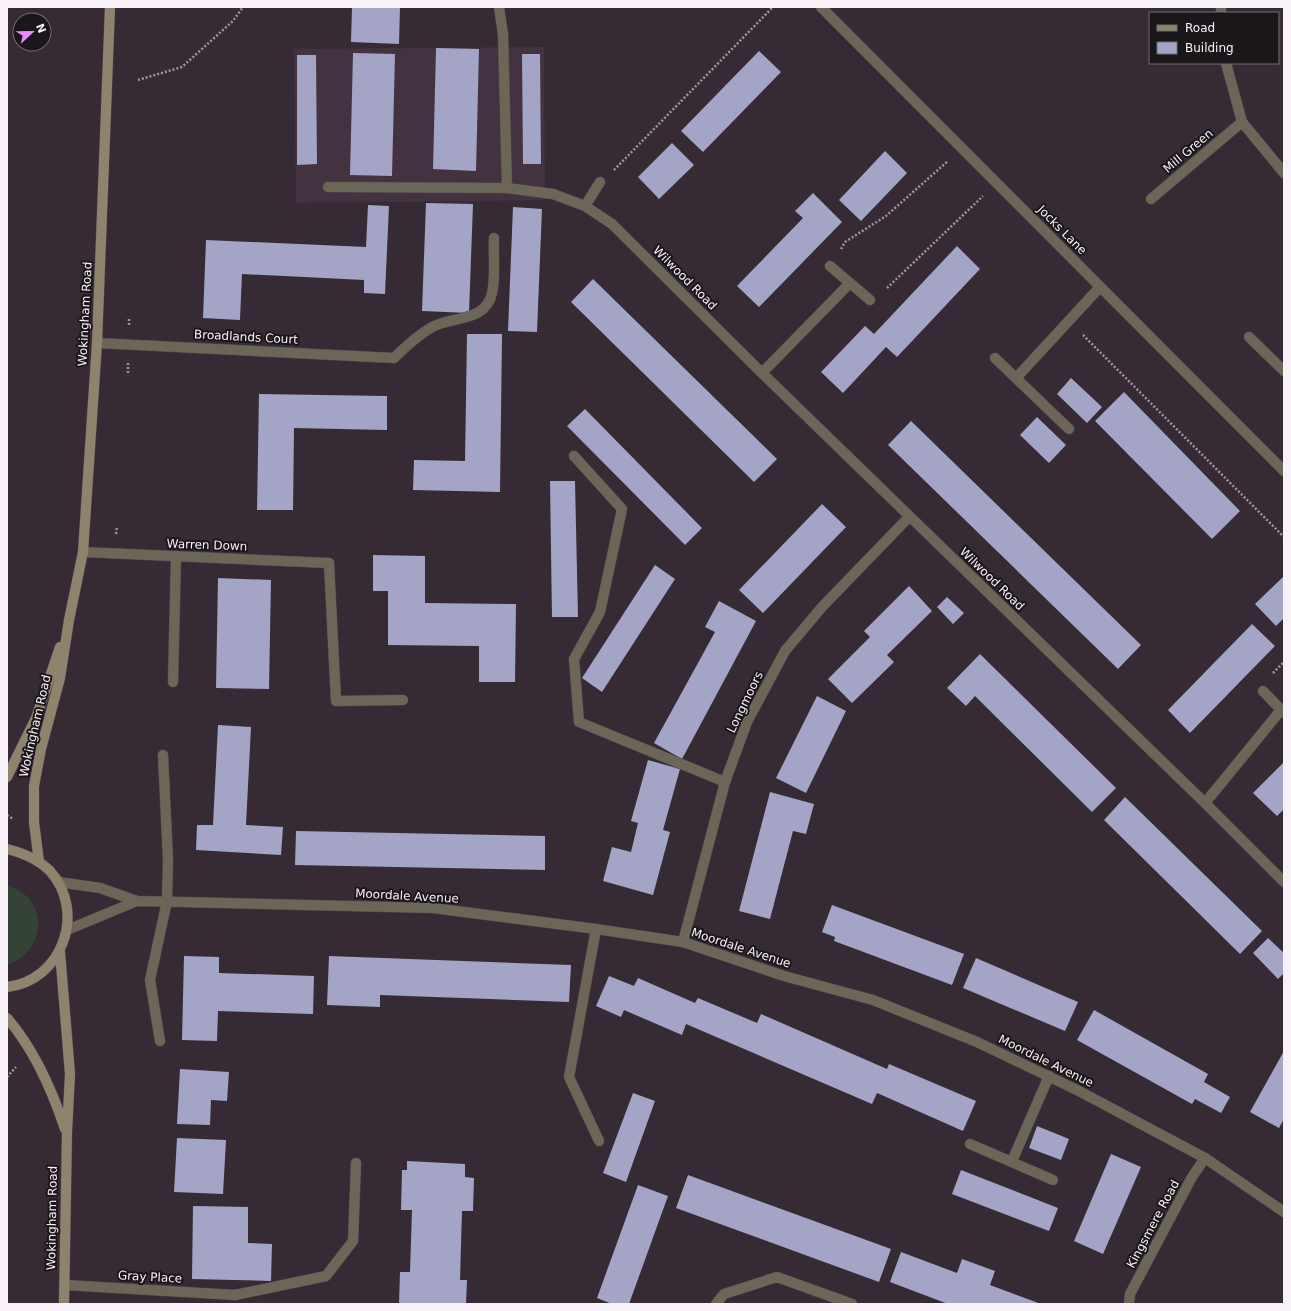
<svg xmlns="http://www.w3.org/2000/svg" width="1291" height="1311" font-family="'DejaVu Sans',sans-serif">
<rect width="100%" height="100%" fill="#362b35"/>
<path fill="#433341" d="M 544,47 L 545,200 L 296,203 L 294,49 Z"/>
<path fill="#344335" d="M 7,885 C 16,889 24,892 30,900 C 48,925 34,956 7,965 Z"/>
<path fill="#a4a4c6" d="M 352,7 L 400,7 L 399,44 L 351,42 Z
M 436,48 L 479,49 L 476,171 L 433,169 Z
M 759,51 L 781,72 L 703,152 L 681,131 Z
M 353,53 L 395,54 L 392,176 L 350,175 Z
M 522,54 L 540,54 L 541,164 L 523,164 Z
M 297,55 L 316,55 L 317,164 L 297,165 Z
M 672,143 L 694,165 L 659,199 L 638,177 Z
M 885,151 L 907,173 L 861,221 L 839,200 Z
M 813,193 L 842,222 L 759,307 L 737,286 L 803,218 L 795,211 Z
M 426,203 L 473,204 L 469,313 L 422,311 Z
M 368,205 L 389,206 L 385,294 L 364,293 L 364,280 L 242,274 L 240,320 L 203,318 L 206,240 L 366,247 Z
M 513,207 L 542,209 L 537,332 L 508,331 Z
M 957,246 L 980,269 L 897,357 L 886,347 L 843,393 L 821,372 L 865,326 L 874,334 Z
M 593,279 L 777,459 L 754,482 L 571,302 Z
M 467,334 L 502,334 L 500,492 L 413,490 L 414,460 L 465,461 Z
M 1071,378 L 1102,407 L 1087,423 L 1057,394 Z
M 1124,392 L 1240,511 L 1212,539 L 1095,421 Z
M 259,394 L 387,396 L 387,430 L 294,428 L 293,510 L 257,510 Z
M 585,409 L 702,528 L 685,545 L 567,426 Z
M 1037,417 L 1066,445 L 1049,463 L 1020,435 Z
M 911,421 L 1141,645 L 1118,669 L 888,445 Z
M 550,481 L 575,481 L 578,617 L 552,617 Z
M 822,504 L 846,527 L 763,613 L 739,590 Z
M 373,555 L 425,556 L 425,603 L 516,604 L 515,682 L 479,682 L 479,646 L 388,645 L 388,591 L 373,591 Z
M 655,565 L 675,579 L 602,692 L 582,678 Z
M 1284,576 L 1284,618 L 1276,626 L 1255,604 Z
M 218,578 L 271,580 L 269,689 L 216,688 Z
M 909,586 L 932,611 L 887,655 L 894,662 L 852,703 L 828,679 L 870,637 L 864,631 Z
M 947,597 L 964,613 L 953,624 L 937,607 Z
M 719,601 L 756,621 L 682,759 L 654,743 L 715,632 L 705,627 Z
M 1252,624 L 1275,646 L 1190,733 L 1168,710 Z
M 980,654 L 1116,788 L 1092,812 L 975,696 L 966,706 L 947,688 Z
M 817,696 L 846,711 L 806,793 L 776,778 Z
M 218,725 L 251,727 L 246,825 L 283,827 L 281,855 L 196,850 L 197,825 L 213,825 Z
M 648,760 L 680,769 L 663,830 L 670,832 L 653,895 L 603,881 L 612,847 L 631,852 L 638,823 L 631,821 Z
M 1284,762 L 1284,809 L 1277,816 L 1253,793 Z
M 770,792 L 814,804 L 806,834 L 793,831 L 770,919 L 739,911 Z
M 1125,797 L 1262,931 L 1240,954 L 1104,820 Z
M 296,831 L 545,836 L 545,870 L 295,865 Z
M 832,905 L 964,954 L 952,985 L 834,941 L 835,937 L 822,932 Z
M 1268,938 L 1284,953 L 1284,973 L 1278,979 L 1253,953 Z
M 184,956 L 219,957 L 219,973 L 314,976 L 313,1014 L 218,1011 L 217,1041 L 182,1040 Z
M 329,956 L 571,965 L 569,1002 L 380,995 L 380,1007 L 327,1005 Z
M 976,958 L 1078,1002 L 1065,1031 L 963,988 Z
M 609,976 L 634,986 L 638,978 L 695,1003 L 698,998 L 757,1023 L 761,1014 L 887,1069 L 889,1064 L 976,1101 L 963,1131 L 877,1093 L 872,1104 L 686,1024 L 682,1035 L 624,1010 L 621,1017 L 596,1006 Z
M 1094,1010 L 1208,1074 L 1204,1082 L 1230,1097 L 1221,1113 L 1195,1099 L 1192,1104 L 1077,1040 Z
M 1284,1051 L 1284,1119 L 1279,1128 L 1250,1112 Z
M 180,1069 L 229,1072 L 227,1101 L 211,1100 L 210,1125 L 177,1124 Z
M 633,1093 L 655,1101 L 626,1182 L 603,1173 Z
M 1037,1126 L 1069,1139 L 1061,1160 L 1029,1148 Z
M 177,1138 L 226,1140 L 223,1194 L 174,1192 Z
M 1111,1154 L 1141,1167 L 1103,1254 L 1074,1241 Z
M 407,1161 L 465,1164 L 465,1177 L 474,1178 L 473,1211 L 462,1211 L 460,1280 L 467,1280 L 466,1304 L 399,1304 L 400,1272 L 410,1272 L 412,1210 L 401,1210 L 402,1170 L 407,1170 Z
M 961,1170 L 1058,1208 L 1049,1231 L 952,1194 Z
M 688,1175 L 891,1249 L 879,1282 L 676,1208 Z
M 638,1185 L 668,1196 L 629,1304 L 612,1304 L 597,1298 Z
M 193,1206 L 248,1207 L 248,1243 L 272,1244 L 271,1281 L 192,1279 Z
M 901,1252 L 957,1273 L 962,1259 L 995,1271 L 990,1285 L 1041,1304 L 948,1304 L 890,1282 Z"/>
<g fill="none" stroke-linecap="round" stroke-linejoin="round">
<defs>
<path id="service" d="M 503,34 L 507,188
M 328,187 L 507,188 L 553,194
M 1249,337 L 1284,371
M 394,358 C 406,346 417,336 432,327 C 453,316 486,322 492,293 C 496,278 493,255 494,238
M 574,456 L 622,509 L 600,612 L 574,659 L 579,722 L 725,782
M 329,563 L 336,701 L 403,700
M 173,682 L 176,556
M 596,929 L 569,1077 L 599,1141
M 160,1041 L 150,980 L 167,901 L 168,860 L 163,755
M 970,1144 L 1053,1180
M 1012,1161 L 1049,1076
M 235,1295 L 326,1276 L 353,1241 L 356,1163"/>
<path id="minor" d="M 499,7 L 503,34
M 821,7 L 1284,471
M 1221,13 L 1221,7
M 1226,63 L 1242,122 L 1284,173
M 553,194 L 585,206 L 612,224 L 762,373 L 1205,803 L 1284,882
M 1151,199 L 1242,122
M 585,206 L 600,182
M 830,266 L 870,300
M 97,343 L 394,358
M 995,358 L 1069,429
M 762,373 L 850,283
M 1016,378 L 1100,287
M 83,552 L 329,563
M 1263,691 L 1284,713
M 1205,803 L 1281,710
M 683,942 L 725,782 L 747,722 L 785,651 L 822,607 L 909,517
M 65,1285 L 235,1295
M 716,1304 L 724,1294 L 777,1277 L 852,1304
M 1129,1304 L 1130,1294 L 1192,1177 L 1205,1158"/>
<path id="tertiary" d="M 58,882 L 100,888 L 137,901 L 433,908 L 596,929 L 683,942 L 784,976 L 873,1000 L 977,1042 L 1079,1091 L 1205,1158 L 1284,1212
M 67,930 L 137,901"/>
<path id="secondary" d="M 7,777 L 36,718 L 60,647
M 7,849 C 23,853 38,859 50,871 C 87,912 62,981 7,987
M 39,862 L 34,822 L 34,786 L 41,749 L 60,678 L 69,620 L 83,552 L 97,343 L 110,7
M 60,952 L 70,1074 L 67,1132 L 64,1304
M 7,1018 C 34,1049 52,1090 65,1129"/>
</defs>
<use href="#service" stroke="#514750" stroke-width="11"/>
<use href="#minor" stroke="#514750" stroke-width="11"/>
<use href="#tertiary" stroke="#514750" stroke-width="11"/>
<use href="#secondary" stroke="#514750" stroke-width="11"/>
<path stroke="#9f969e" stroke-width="2.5" stroke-dasharray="2 2" stroke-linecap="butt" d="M 138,80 L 182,67 L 233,21 L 243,7
M 614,170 L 773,7
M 841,249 L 845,242 L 886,216 L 948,161
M 887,288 L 983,196
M 129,325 L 129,317
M 1083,335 L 1284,537
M 128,373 L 128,363
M 116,534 L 117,527
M 1273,673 L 1284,662
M 7,815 L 13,819
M 7,1077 L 16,1067"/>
<use href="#service" stroke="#6c6658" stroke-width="10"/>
<use href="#minor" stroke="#6c6658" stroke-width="10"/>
<use href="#tertiary" stroke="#6c6658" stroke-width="10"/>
<use href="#secondary" stroke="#8e846e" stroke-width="10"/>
</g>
<g text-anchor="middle" stroke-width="4" stroke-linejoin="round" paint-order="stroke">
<g font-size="12" fill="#f8f1f8" stroke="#1b161a">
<text transform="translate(1188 151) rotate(-40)" y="4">Mill Green</text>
<text transform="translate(1062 230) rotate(45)" y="4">Jocks Lane</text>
<text transform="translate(685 278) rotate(45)" y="4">Wilwood Road</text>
<text transform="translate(85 314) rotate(-87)" y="4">Wokingham Road</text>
<text transform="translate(246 337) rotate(3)" y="4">Broadlands Court</text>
<text transform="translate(207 545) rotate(2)" y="4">Warren Down</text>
<text transform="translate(992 579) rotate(44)" y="4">Wilwood Road</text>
<text transform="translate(745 702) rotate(-64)" y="4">Longmoors</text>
<text transform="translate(35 726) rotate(-77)" y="4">Wokingham Road</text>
<text transform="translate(407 896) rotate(3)" y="4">Moordale Avenue</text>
<text transform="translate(741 948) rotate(18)" y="4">Moordale Avenue</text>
<text transform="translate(1046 1061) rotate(26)" y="4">Moordale Avenue</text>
<text transform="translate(52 1218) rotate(-89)" y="4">Wokingham Road</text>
<text transform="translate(1153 1224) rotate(-62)" y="4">Kingsmere Road</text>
<text transform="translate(150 1277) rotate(3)" y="4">Gray Place</text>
</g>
</g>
<rect width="1291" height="1311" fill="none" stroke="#f8f1f8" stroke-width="16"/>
<rect x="1149" y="12" width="130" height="52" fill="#1b161a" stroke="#736e73"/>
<rect x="1157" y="25" width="20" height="6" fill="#8e846e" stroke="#736e73"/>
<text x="1185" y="32" font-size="12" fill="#f8f1f8">Road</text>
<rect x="1157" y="42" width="20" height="12" fill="#a4a4c6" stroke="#736e73"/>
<text x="1185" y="52" font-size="12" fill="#f8f1f8">Building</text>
<g transform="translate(32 32) rotate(68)"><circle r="19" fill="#1b161a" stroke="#736e73"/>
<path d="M0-3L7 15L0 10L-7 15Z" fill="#ec8cfb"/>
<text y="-6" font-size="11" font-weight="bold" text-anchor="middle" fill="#f8f1f8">N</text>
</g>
</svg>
